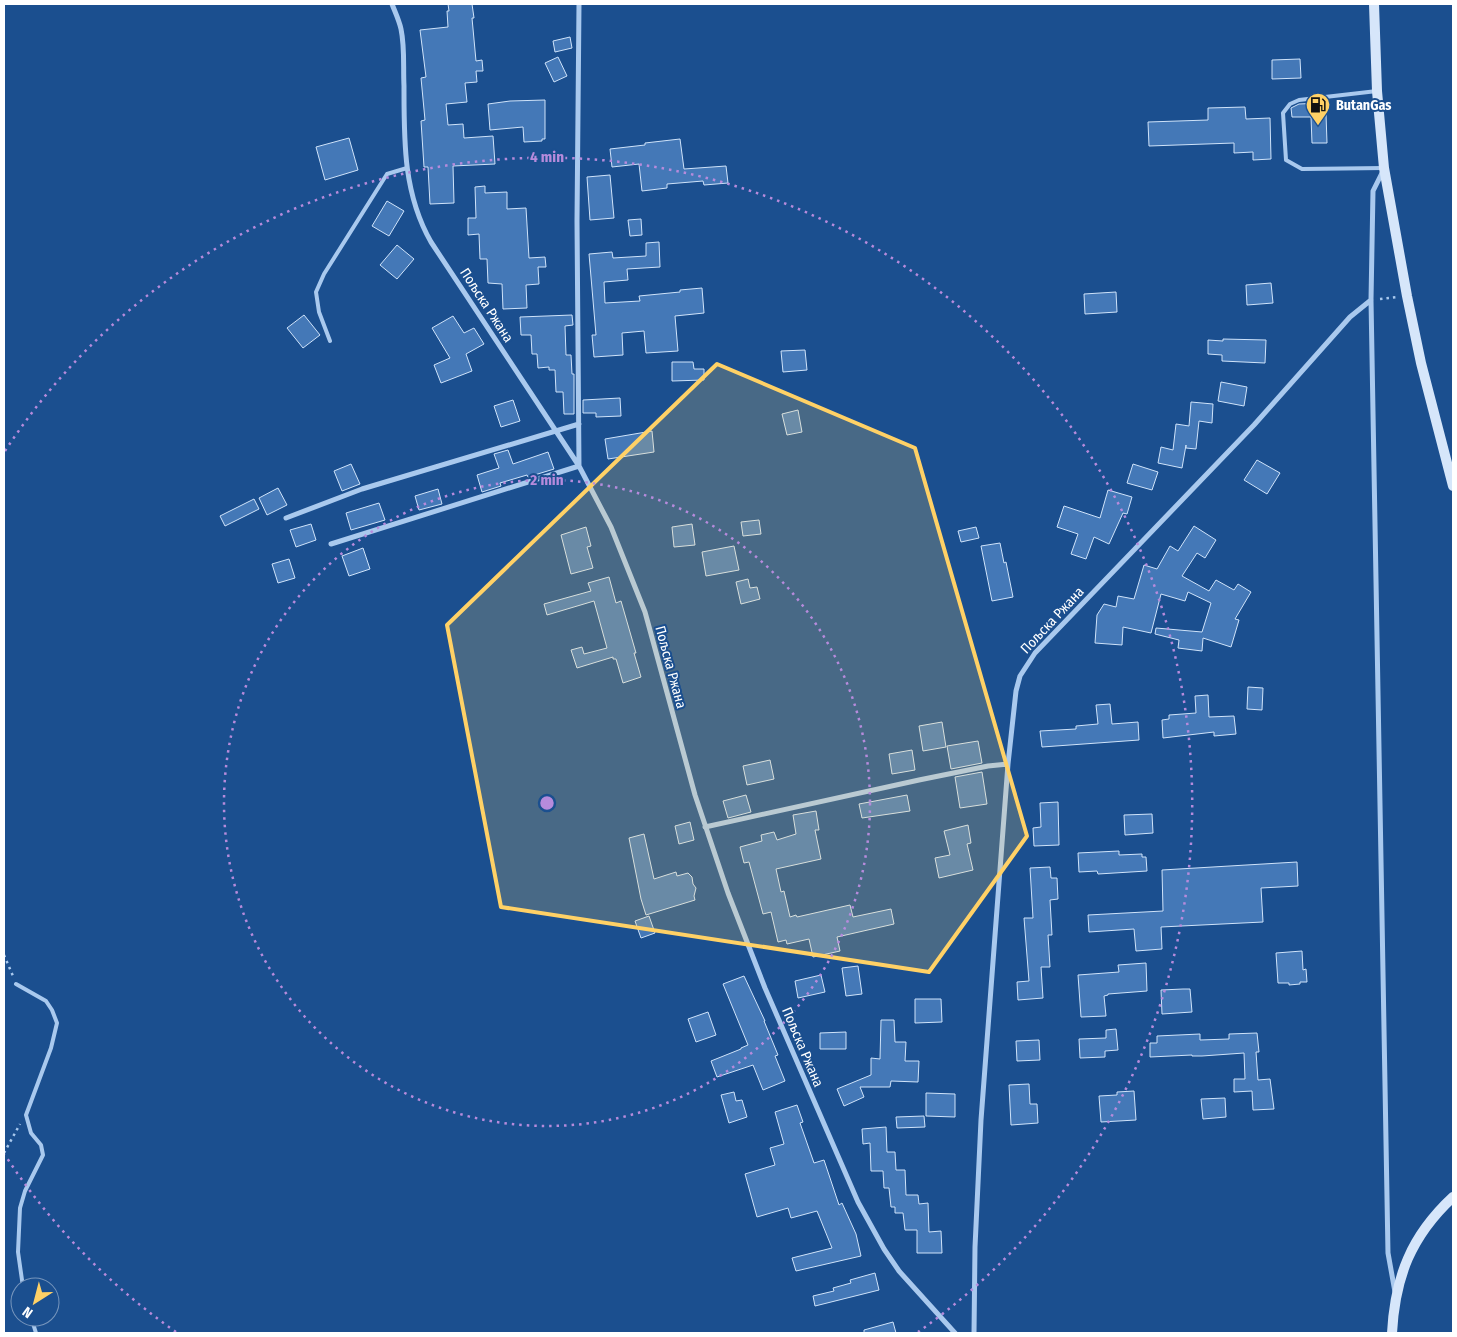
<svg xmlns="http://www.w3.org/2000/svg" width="1457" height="1337" font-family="'Fira Sans Condensed',sans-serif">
<rect width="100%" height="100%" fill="#1b4f8f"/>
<path fill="#4478b7" stroke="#cfe3fa" d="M 448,4 L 472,4 L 474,18 L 472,18 L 476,61 L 482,60 L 483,71 L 476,71 L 477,82 L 465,83 L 467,102 L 446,104 L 448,125 L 463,124 L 464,138 L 493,136 L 495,164 L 453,166 L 454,203 L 430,204 L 428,167 L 424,167 L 421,121 L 425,120 L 421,78 L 426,77 L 420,30 L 448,27 L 447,11 L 449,11 Z
M 570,37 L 572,48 L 555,52 L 553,41 Z
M 558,57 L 567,76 L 554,82 L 545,63 Z
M 1300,59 L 1301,78 L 1272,79 L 1272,60 Z
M 545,100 L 545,139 L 542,139 L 542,141 L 524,142 L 523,127 L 490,130 L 488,104 L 510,101 Z
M 1321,103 L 1321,114 L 1326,114 L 1327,143 L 1312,143 L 1311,117 L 1292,117 L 1291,108 L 1299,104 Z
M 1245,107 L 1246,119 L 1270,118 L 1271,159 L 1253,160 L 1253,152 L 1234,153 L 1234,143 L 1149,146 L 1148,122 L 1208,120 L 1208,108 Z
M 349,138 L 358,170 L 325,180 L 316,147 Z
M 680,139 L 684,169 L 726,166 L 728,183 L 704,185 L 703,181 L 667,184 L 667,188 L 642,191 L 639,164 L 612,167 L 610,149 L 645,145 L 645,143 Z
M 610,175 L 614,218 L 590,220 L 587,177 Z
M 485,186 L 485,193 L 507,192 L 507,209 L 526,208 L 529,258 L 545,257 L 546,267 L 538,267 L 539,284 L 526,285 L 527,308 L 503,309 L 502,284 L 488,283 L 487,259 L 480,259 L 479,234 L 468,235 L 468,218 L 476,218 L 475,187 Z
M 387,201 L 404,211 L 389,236 L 372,226 Z
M 641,219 L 642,235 L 630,236 L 628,220 Z
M 659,242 L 660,267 L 627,269 L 628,280 L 604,282 L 605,303 L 640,301 L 639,296 L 680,292 L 680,290 L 702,288 L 704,313 L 675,316 L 678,351 L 646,353 L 644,331 L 622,333 L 623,355 L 594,357 L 592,335 L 596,335 L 589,254 L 612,252 L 613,258 L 646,256 L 646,243 Z
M 397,245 L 414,259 L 397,279 L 380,265 Z
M 1271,283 L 1273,303 L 1247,305 L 1246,285 Z
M 1116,292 L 1117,312 L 1085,314 L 1084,294 Z
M 304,315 L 320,335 L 303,348 L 287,328 Z
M 572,315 L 573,325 L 565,326 L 566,355 L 571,355 L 572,374 L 574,374 L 574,414 L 564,414 L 563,392 L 556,392 L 555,370 L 549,370 L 549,367 L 538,368 L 537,354 L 532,354 L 531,335 L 521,335 L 520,317 Z
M 453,316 L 464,333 L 474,328 L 484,344 L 466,354 L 472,371 L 441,383 L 434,365 L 450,358 L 432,328 Z
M 1223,339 L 1266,340 L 1265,363 L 1222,361 L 1222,355 L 1208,354 L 1208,340 L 1223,341 Z
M 805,350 L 807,370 L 783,372 L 781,351 Z
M 672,362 L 693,362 L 694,369 L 704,369 L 704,380 L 672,381 Z
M 1221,382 L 1247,387 L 1244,406 L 1218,401 Z
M 620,398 L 621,416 L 596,417 L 596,413 L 583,413 L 583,400 Z
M 513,400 L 520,421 L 501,427 L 494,406 Z
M 1191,402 L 1213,404 L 1212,423 L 1199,421 L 1196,449 L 1186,448 L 1186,445 L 1182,468 L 1158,463 L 1161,447 L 1173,450 L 1176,424 L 1189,426 Z
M 798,410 L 802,432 L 787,435 L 782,414 Z
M 652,431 L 654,452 L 608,459 L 605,439 Z
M 508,450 L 513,464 L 548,452 L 554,469 L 528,477 L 527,475 L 500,483 L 501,486 L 482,492 L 477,475 L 499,468 L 494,454 Z
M 1257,460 L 1280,473 L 1267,494 L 1244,480 Z
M 351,464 L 360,484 L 342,491 L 334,471 Z
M 1133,464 L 1158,472 L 1152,490 L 1127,483 Z
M 278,488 L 287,505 L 267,515 L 259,498 Z
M 438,489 L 442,504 L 419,510 L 415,496 Z
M 1108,490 L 1132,497 L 1127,514 L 1123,513 L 1109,544 L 1094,537 L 1086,559 L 1071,554 L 1078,534 L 1057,527 L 1064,506 L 1100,518 Z
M 254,499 L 259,509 L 225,526 L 220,516 Z
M 379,503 L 385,520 L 351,530 L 346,513 Z
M 759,520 L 761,534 L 743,536 L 741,522 Z
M 311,524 L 316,540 L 296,547 L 290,530 Z
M 692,524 L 695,545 L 674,547 L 672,527 Z
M 1194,526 L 1216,540 L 1205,558 L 1197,553 L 1182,576 L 1209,591 L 1216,580 L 1234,590 L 1238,584 L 1251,592 L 1235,619 L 1239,620 L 1231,647 L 1203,638 L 1202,651 L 1178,648 L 1179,640 L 1155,634 L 1156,628 L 1202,632 L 1211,603 L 1188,592 L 1185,601 L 1161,594 L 1151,633 L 1123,627 L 1122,645 L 1095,643 L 1097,615 L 1104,604 L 1116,607 L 1118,596 L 1134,599 L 1144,565 L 1157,569 L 1170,546 L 1178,551 Z
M 586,527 L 591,546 L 587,547 L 593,568 L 571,574 L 561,535 Z
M 976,527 L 979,538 L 961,542 L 958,531 Z
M 1000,543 L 1004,563 L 1006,562 L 1013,597 L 992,601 L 981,546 Z
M 734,546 L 739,570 L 706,576 L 702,552 Z
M 363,548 L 370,569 L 349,576 L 342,556 Z
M 289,559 L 295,578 L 278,583 L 272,564 Z
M 609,577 L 616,603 L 621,601 L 636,653 L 634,653 L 641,677 L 623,683 L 616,659 L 613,659 L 613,657 L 577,668 L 571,650 L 582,647 L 584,654 L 607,648 L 594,601 L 547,615 L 544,604 L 591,591 L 588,583 Z
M 748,579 L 750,588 L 757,587 L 760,599 L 741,604 L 736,582 Z
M 1248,687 L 1263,688 L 1262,710 L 1247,709 Z
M 1208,695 L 1209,717 L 1234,716 L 1236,734 L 1214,736 L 1214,732 L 1163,738 L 1162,720 L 1169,719 L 1169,715 L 1196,713 L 1195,696 Z
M 1110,704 L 1112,724 L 1138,722 L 1139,740 L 1042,747 L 1040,731 L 1076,729 L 1076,726 L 1098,724 L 1096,705 Z
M 942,722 L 946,747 L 923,751 L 919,726 Z
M 978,741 L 982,763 L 951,769 L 947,746 Z
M 912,750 L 915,770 L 892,774 L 889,754 Z
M 770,760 L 774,779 L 747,785 L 743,766 Z
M 982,772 L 987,804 L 960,808 L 955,777 Z
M 746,795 L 751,812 L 728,818 L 723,801 Z
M 907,795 L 910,811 L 862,818 L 859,804 Z
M 1058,802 L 1059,845 L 1034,846 L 1033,828 L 1041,827 L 1040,803 Z
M 816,811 L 819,830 L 815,830 L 821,859 L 776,869 L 781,892 L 784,891 L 790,917 L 796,915 L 797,917 L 850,905 L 853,917 L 891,909 L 894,924 L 837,937 L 840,951 L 813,957 L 809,939 L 787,944 L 786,940 L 778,942 L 771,912 L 763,914 L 749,862 L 744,863 L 740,847 L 762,841 L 761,835 L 774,832 L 777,840 L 796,834 L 793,815 Z
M 1152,814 L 1153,833 L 1125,835 L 1124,815 Z
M 690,822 L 694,840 L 679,844 L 675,826 Z
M 968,825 L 971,843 L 967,844 L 973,870 L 939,878 L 935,858 L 950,855 L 944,831 Z
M 644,834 L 654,879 L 676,872 L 677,876 L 688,873 L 692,877 L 693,884 L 696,888 L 694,896 L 695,900 L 646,915 L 641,899 L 629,838 Z
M 1119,851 L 1119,855 L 1142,854 L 1142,857 L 1146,857 L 1147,871 L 1098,874 L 1097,871 L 1079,872 L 1078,853 Z
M 1297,862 L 1298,886 L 1261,888 L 1263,922 L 1161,927 L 1162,949 L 1136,951 L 1134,929 L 1089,932 L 1088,915 L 1163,911 L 1162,870 Z
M 1050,867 L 1051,878 L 1057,878 L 1058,899 L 1050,900 L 1052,935 L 1048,935 L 1050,967 L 1041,967 L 1043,998 L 1018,1000 L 1017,982 L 1029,981 L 1024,918 L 1033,918 L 1030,868 Z
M 649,916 L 655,933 L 641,938 L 635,921 Z
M 1302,951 L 1303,970 L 1306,969 L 1307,982 L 1300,982 L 1300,984 L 1289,985 L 1289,983 L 1278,983 L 1276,953 Z
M 1146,963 L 1147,991 L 1108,994 L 1108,995 L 1104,996 L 1106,1016 L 1081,1017 L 1078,975 L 1119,972 L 1118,965 Z
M 858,966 L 862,994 L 846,996 L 842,968 Z
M 821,975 L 825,992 L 798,998 L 795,981 Z
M 744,976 L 765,1021 L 764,1021 L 778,1055 L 775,1056 L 785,1081 L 763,1090 L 753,1065 L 717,1077 L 711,1061 L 741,1049 L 741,1048 L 748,1045 L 723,984 Z
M 1183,989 L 1190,989 L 1192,1012 L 1162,1014 L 1161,990 Z
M 915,999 L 941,999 L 942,1022 L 915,1023 Z
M 708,1012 L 716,1035 L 696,1042 L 688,1019 Z
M 881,1020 L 894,1020 L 895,1042 L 906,1042 L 905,1061 L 919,1061 L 918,1082 L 891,1081 L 890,1087 L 860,1087 L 864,1097 L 844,1106 L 837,1089 L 871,1075 L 871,1058 L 880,1059 Z
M 1116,1029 L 1118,1050 L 1105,1051 L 1105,1057 L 1080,1058 L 1079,1039 L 1106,1038 L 1106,1030 Z
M 846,1032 L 846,1049 L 820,1049 L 820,1033 Z
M 1257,1033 L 1259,1052 L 1256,1052 L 1258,1080 L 1270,1079 L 1274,1109 L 1253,1110 L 1252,1091 L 1234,1092 L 1234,1079 L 1245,1079 L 1244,1053 L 1202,1056 L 1192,1056 L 1192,1055 L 1150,1057 L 1150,1043 L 1157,1043 L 1157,1036 L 1200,1034 L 1200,1040 L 1229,1039 L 1229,1034 Z
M 1039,1040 L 1040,1060 L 1017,1061 L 1016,1041 Z
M 1029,1084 L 1030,1104 L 1037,1104 L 1038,1123 L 1011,1125 L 1009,1085 Z
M 1134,1091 L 1136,1120 L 1101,1122 L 1099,1096 L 1117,1095 L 1117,1092 Z
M 734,1092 L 736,1101 L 742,1100 L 747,1117 L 729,1123 L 721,1095 Z
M 926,1093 L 955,1094 L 955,1117 L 926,1116 Z
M 1225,1098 L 1226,1117 L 1203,1119 L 1201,1099 Z
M 797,1105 L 803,1122 L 800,1123 L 814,1163 L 824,1160 L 839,1205 L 842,1203 L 856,1234 L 861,1256 L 796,1271 L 792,1258 L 832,1248 L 817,1211 L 791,1218 L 788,1208 L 757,1217 L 745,1174 L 775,1165 L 770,1148 L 784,1144 L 775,1112 Z
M 924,1116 L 925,1127 L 897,1128 L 896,1117 Z
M 886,1127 L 887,1152 L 895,1152 L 896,1170 L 905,1170 L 906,1195 L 918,1195 L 919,1204 L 928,1203 L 929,1232 L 941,1231 L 942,1253 L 917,1253 L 917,1230 L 905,1230 L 903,1213 L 895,1213 L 895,1207 L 891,1207 L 889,1188 L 884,1188 L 883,1171 L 871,1171 L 870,1143 L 863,1144 L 862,1129 Z
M 875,1273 L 879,1290 L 815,1306 L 813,1296 L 834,1291 L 833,1288 L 851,1283 L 850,1280 Z
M 893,1322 L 896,1333 L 864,1333 L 864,1330 Z"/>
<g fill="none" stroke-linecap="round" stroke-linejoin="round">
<path stroke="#a9c9ee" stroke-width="2.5" stroke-dasharray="2.5 4" stroke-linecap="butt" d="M 1380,299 L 1397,297
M 4,955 L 13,976
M 4,1153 L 20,1124"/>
<path stroke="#a9c9ee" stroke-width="4" d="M 1377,91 L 1299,100 L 1290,104 L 1283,113 L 1286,160 L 1302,169 L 1384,168
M 330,341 L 319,312 L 316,292 L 324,274 L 387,174 L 407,168
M 16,984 L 46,1001 L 52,1010 L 57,1023 L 51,1048 L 26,1115 L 31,1133 L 41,1145 L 43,1155 L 25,1191 L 20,1208 L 18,1252 L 23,1287
M 31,1317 L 36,1333"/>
<path stroke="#a9c9ee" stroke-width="5" d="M 392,4 C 395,12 399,20 401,29 C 405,48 403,67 404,86 C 404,140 403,193 431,242 L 579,466 L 611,527 L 645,612 L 695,795 L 728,893 L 765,988 L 858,1202 L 884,1249 L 899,1271 L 955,1333
M 1383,171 L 1373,191 L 1371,300 L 1388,1253 L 1395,1292
M 286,518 L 362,489 L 579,424
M 331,544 L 579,466 L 577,221 L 579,4
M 705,827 L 919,780 L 988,766 L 1008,764
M 974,1333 L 975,1247 L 981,1120 L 1008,764 L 1016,691 L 1020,676 L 1035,653 L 1254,425 L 1350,317 L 1371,300"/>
<path stroke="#d6e6fa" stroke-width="10" d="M 1374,4 L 1377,91 L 1384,168 L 1407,296 L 1421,363 L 1453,486
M 1392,1333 C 1395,1277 1411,1236 1453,1197"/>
</g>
<path fill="#ffd166" fill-opacity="0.2" stroke="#ffd166" stroke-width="4" stroke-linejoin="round" d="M 717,364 L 915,448 L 1027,836 L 929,972 L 501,907 L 447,625 Z"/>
<g fill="none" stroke="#b68bdc" stroke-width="2.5" stroke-dasharray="2.5 5">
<circle cx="547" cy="803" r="323"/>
<path d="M176 1332A646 646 0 0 1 5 1155M5 451A646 646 0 1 1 918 1332"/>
</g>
<defs>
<symbol id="fuel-pin" viewBox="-11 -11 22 30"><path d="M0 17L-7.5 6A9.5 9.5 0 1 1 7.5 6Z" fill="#ffd166" stroke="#1b4f8f"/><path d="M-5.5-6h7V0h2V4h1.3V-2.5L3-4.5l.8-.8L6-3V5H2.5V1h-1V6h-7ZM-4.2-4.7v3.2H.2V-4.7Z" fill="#111"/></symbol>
</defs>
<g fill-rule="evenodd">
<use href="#fuel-pin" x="1304" y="91" width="28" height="38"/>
</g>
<g text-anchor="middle" stroke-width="4" stroke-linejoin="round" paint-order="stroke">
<g font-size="14" font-weight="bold" fill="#fff" stroke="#1b4f8f" text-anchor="start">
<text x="1336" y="110">ButanGas</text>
</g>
<g font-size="14" fill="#fff" stroke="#1b4f8f">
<text transform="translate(487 305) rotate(57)" y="5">Пољска Ржана</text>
<text transform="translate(1052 620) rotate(-47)" y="5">Пољска Ржана</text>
<text transform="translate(671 667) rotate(75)" y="5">Пољска Ржана</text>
<text transform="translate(803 1047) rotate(67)" y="5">Пољска Ржана</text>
</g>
</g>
<circle cx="547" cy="803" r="8" fill="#b68bdc" stroke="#1b4f8f" stroke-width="2.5"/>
<g font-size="15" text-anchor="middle" font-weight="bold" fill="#b68bdc" stroke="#1b4f8f" stroke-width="4" stroke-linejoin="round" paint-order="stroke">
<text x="547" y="162">4 min</text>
<text x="547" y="485">2 min</text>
</g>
<rect width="1457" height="1337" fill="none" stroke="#ffffff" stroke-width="10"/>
<g transform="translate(35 1302) rotate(216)"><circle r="24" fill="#1b4f8f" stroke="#7695bc"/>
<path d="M0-4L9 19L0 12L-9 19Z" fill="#ffd166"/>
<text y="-8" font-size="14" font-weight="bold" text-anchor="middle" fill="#ffffff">N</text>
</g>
</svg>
